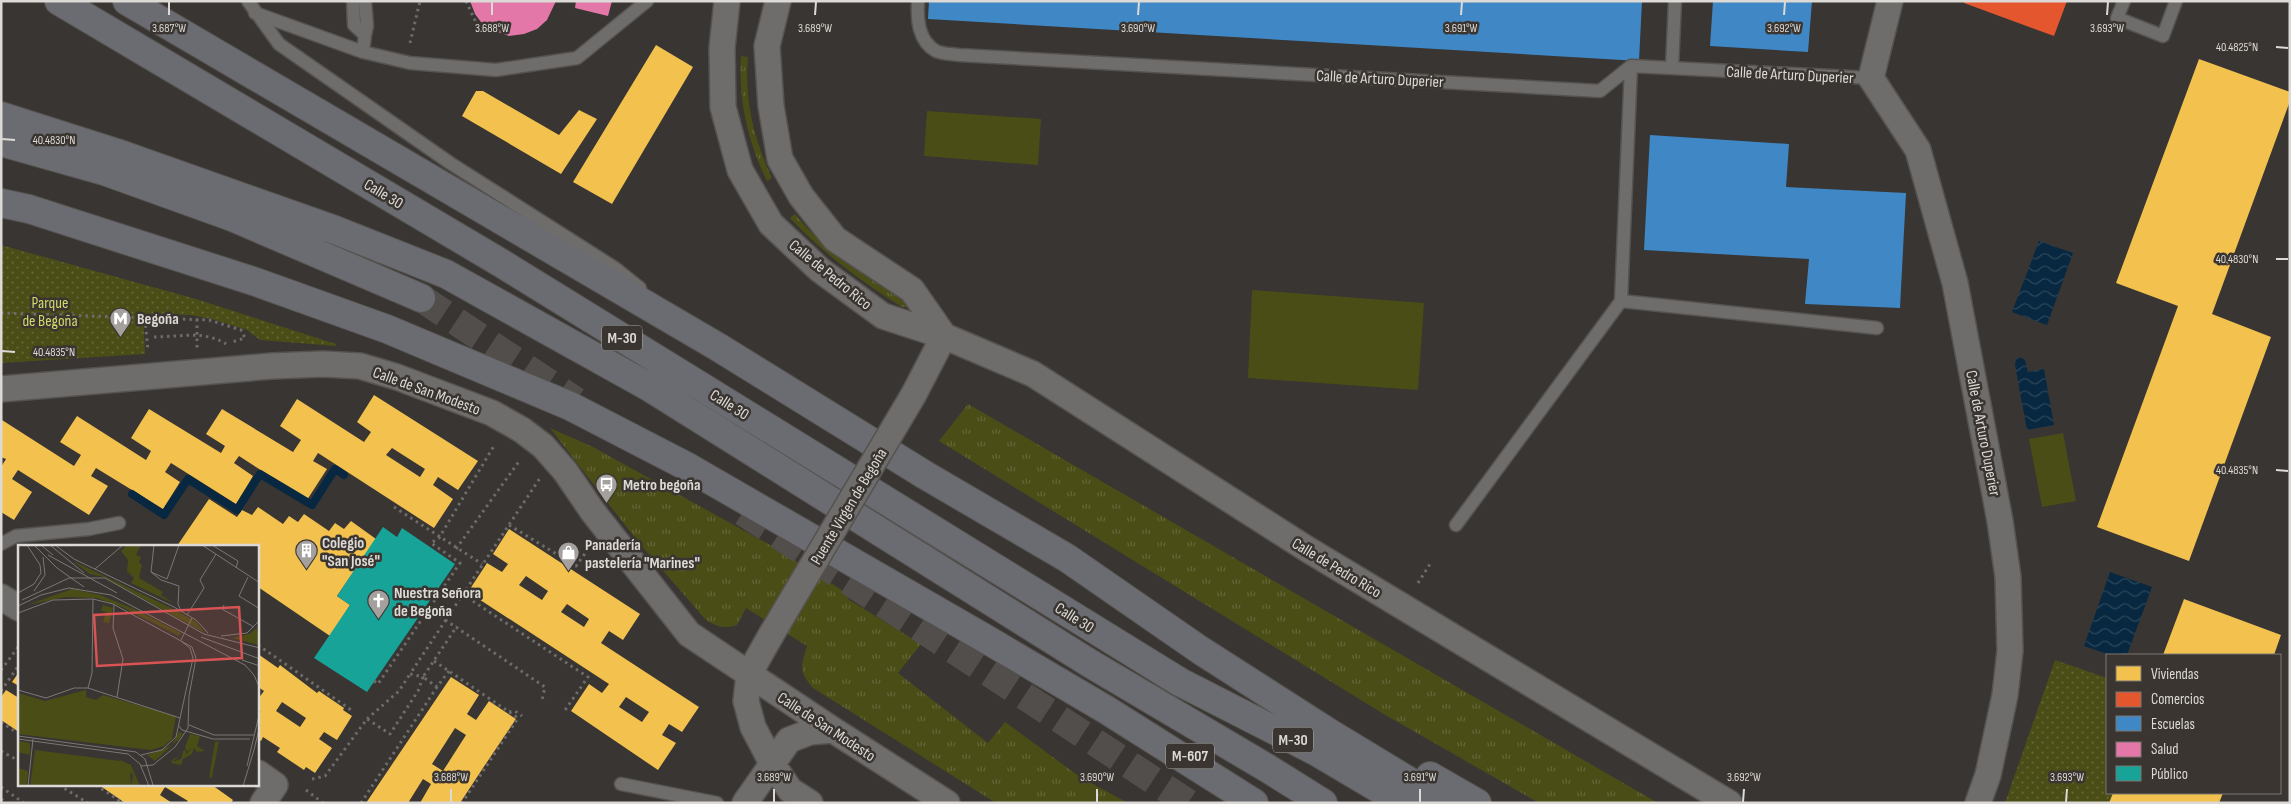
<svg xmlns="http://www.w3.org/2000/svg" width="2291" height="804" font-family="'Sofia Sans Condensed',sans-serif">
<defs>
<pattern id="grass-tufts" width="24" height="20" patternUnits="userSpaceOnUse" patternTransform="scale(1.25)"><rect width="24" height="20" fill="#4b4d17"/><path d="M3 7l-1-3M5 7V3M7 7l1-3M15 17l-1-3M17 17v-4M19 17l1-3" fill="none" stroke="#646638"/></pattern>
<pattern id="park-dots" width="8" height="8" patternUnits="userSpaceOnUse" patternTransform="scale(1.25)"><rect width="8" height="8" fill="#4b4d17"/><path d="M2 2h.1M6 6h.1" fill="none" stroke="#646638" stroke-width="1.8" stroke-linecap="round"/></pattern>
<pattern id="water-waves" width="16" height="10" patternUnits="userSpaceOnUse" patternTransform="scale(1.25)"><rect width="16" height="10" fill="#072840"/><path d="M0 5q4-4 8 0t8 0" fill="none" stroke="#2b475b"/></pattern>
</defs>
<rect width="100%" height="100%" fill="#383532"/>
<path fill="url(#grass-tufts)" d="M 741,56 L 748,57 C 744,99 754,140 772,178 L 767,181 C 748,142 738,100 741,56 Z
M 795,214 C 825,251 866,277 906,302 L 907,307 L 902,307 C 860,281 823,253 790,218 Z
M 968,404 L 1658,803 L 1539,803 L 1382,713 L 939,441 Z
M 550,428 L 593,447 L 779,550 L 851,596 L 848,599 L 921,644 L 898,673 L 988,743 L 1005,722 L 1080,777 L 1128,803 L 996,803 L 813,688 C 798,670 801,667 807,646 L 746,608 L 737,625 C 724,629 717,627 706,620 L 639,543 Z"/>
<path fill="url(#park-dots)" d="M 1,245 L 196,299 L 336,344 L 336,346 L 260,340 L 247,330 L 212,319 L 190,315 L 143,314 L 145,354 L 1,363 Z
M 2055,660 L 2107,678 L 2107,793 L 2113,793 L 2109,803 L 2005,803 Z"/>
<path fill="#4b4d17" d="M 927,111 L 1041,119 L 1038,165 L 924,156 Z
M 1252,290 L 1424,303 L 1418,390 L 1248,378 Z
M 2063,433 L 2076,501 L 2042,507 L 2029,439 Z"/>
<path fill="url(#water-waves)" d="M 2039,241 L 2073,253 L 2047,325 L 2012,312 Z
M 2020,357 L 2025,360 L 2028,372 L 2044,369 L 2054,425 L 2027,430 L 2015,365 L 2016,359 Z
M 2110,572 L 2152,587 L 2127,655 L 2110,655 L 2084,646 Z"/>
<path fill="#f2c14e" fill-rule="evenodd" d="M 656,45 L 693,67 L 612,204 L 573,182 Z
M 2199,59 L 2290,92 L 2290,101 L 2212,314 L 2271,337 L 2189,561 L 2097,527 L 2178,306 L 2116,283 Z
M 476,91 L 483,91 L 559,135 L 579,110 L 597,119 L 561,174 L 462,116 Z
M 374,395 L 478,461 L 458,490 L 438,477 L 433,485 L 453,499 L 434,528 L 318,453 L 313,461 L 327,469 L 307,500 L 239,456 L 234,463 L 253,476 L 236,504 L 171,463 L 165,472 L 180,482 L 163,509 L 96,468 L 91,476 L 108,486 L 89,515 L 18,470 L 12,479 L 32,492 L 14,520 L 1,512 L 1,467 L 6,459 L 1,457 L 2,420 L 74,466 L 81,455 L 60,442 L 77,416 L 146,460 L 151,451 L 131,438 L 149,409 L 221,453 L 225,446 L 206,434 L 222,409 L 293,452 L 301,440 L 280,426 L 297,399 L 364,442 L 371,432 L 357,422 ZM 392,448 L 425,469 L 420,477 L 386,455 Z
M 209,499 L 237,517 L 242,510 L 252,515 L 258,507 L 283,524 L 289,516 L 298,522 L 304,514 L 329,531 L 335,523 L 344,529 L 351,521 L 376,539 L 337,596 L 350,605 L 330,636 L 258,587 L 258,546 L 177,546 Z
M 509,529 L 640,614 L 623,640 L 609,631 L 601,643 L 699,707 L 682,732 L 669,724 L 662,735 L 676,743 L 658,770 L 571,711 L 589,684 L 602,693 L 609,684 L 468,592 L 487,563 L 502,572 L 508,564 L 493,554 ZM 526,576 L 548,591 L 542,600 L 519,585 ZM 567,604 L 589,619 L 584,627 L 561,612 ZM 626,697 L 649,712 L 642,722 L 619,707 Z
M 2184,599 L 2281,635 L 2274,655 L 2163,655 Z
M 258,654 L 278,668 L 280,665 L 317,693 L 319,691 L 344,708 L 343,710 L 352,716 L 337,740 L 324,732 L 319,739 L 332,748 L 315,773 L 306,767 L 304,770 L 277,752 L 280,748 L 263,737 L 261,741 L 258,739 L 258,699 L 264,691 L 258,687 ZM 282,702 L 306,718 L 300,727 L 276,711 Z
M 19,672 L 19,686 L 12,682 Z
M 451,677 L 479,695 L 467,714 L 476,720 L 489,701 L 516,719 L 483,768 L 460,803 L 420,803 L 431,784 L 423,779 L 408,803 L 366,803 ZM 455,728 L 466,735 L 443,771 L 432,764 Z
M 6,690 L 19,698 L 19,732 L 1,720 L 1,697 Z
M 99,785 L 212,785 L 233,800 L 231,803 L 186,803 L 188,801 L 165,787 L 160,795 L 172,803 L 125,803 Z
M 2113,793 L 2223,793 L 2219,803 L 2109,803 Z"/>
<path fill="#e4572e" d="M 1964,1 L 2067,1 L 2054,36 L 1964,3 Z"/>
<path fill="#3f88c5" d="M 929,1 L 1642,1 L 1639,61 L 928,19 Z
M 1713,1 L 1812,1 L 1808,52 L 1710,46 Z
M 1650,135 L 1789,144 L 1786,187 L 1906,193 L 1900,308 L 1805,304 L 1809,259 L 1644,250 Z"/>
<path fill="#e377a8" d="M 470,1 L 556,1 L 547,20 L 537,29 L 524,34 L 509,36 L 492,30 L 481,22 L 475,14 Z
M 576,1 L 612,1 L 608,16 L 575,8 Z"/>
<path fill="#17a398" d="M 383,527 L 397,537 L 402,528 L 455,564 L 367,692 L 314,658 L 350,605 L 337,596 Z"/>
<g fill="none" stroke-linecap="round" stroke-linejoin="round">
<path stroke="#072840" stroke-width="8" d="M 132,494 L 164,515 L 188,479 L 237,510 L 260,474 L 312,505 L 335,469 L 344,475"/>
<path stroke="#514e4b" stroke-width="28" stroke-dasharray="28 14" stroke-linecap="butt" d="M 421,298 L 576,401
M 743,512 L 1188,803"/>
<defs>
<path id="lane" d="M 248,1 L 279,44 L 450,163 L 615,268 L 640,288
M 353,1 L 354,25 L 365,35 L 363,52
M 918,1 C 917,19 918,41 936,51 C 942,54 952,54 959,55 L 1600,91 L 1631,66 L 1871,78
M 2124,1 L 2117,18 L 2163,36 L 2176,1
M 255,13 L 363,52 L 410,63 L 496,70 L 577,58 L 647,1
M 365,35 L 367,26 L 365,1
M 1672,68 L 1675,1
M 1621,301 L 1877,328
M 1456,525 L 1621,301 L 1631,66
M 1,544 L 16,536 L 89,529 L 119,523
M 621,784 L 717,803"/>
<path id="street" d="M 727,1 L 722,48 L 723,107 L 740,170 L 771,224 L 820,270 L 883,316 L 944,336 L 1033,374 L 1307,549 L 1729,803
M 778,1 L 767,46 L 771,106 L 780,159 L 801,196 L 835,239 L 912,290 L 944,336
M 1890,1 L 1871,78 L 1918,150 L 1955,283 L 2000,521 L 2008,577 L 2010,651 L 2005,695 L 1988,775 L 1978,803
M 1,389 L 272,366 L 323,364 L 360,366 L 397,377 L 492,413 L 522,430 L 543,446 L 565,471 L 593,512 L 689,634 L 833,730 L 947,803
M 914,394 L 944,336
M 1,597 L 19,608
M 771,635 L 749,674 L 746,701 L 753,727 L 773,765 L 790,790 L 810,803
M 258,773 L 275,785 L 263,803
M 745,803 L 789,740 L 810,732 L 833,730"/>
<path id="highway" d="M 59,1 L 501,263 L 1180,682 L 1317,752 L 1403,803
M 127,1 L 718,347 L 925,475 L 1067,558 L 1200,650 L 1328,732 L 1445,803
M 1,116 L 117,153 L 335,230 L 446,274 L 649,387 L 1091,664 L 1267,768 L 1323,803
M 1,142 L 104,171 L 232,217 L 421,298
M 1,203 L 29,209 L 256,282 L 387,329 L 570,406 L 686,466 L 986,639 L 1105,709 L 1254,803
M 1430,776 L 1477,803"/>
</defs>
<use href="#lane" stroke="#55524f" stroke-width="15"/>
<use href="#street" stroke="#55524f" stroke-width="28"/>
<use href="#highway" stroke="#55524f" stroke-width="30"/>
<path stroke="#6e6c6a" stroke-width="3" stroke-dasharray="2.5 4" stroke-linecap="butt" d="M 466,1 L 479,29
M 410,43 L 420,1
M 1,313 L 209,320 L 241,330 L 245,338 L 232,342
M 145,319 L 148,351
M 197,319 L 197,348
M 154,337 C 179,337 204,330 226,344
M 394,507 L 482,564
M 509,525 L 576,566 L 589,548
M 456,549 L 520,460
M 1418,583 L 1432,561
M 462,594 L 588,677 L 563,713
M 429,609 L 545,687 L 542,700
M 258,645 L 354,712
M 434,661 L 518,718 L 462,803
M 1,670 L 19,646
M 449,671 L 437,687 L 423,677 L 457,626
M 374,681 L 378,684 L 460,563 L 431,543 L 439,538 L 495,444
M 1,691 L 19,665
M 509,712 L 515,711 L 522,716
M 367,719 L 399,691 L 410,674
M 1,722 L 19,734
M 1,751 L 19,761
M 312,779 L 325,776 L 367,719 L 390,734 L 418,691 L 423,677 L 410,674 L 540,478
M 59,785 L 88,803
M 96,785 L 123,803
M 1,787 L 24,803
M 306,790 L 323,803
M 1,799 L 6,803
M 361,803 L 437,687"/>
<use href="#lane" stroke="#6f6d6b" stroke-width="12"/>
<use href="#street" stroke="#6f6d6b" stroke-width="25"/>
<use href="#highway" stroke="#6b6c72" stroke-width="28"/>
<defs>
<path id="street-bridge" d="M 771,635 L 914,394"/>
</defs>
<use href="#street-bridge" stroke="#55524f" stroke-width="28" stroke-linecap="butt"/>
<use href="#street-bridge" stroke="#6f6d6b" stroke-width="25"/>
</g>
<path fill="none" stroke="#dcd9d6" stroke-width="2" d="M 169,15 L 169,2M 492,15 L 492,2M 815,15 L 816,2M 1138,15 L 1139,2M 1461,15 L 1462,2M 1784,15 L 1785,2M 2107,15 L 2108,2M 2276,47 L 2288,48M 2,139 L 15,140M 2276,259 L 2288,259M 2,351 L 15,352M 2276,470 L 2288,471M 451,802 L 451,789M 774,802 L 774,789M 1097,802 L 1097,789M 1420,802 L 1420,789M 1743,802 L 1744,789M 2066,802 L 2067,789"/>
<defs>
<symbol id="metro-pin" viewBox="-11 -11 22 30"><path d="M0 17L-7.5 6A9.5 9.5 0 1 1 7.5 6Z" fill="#a3a09d" stroke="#3a3530"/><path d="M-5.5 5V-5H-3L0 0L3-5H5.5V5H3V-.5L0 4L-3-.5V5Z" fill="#fff"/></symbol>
<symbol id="bus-pin" viewBox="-11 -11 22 30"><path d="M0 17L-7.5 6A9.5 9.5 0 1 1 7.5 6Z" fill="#a3a09d" stroke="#3a3530"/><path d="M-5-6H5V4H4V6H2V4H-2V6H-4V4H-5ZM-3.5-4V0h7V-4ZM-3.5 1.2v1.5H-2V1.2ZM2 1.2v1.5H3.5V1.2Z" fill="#fff"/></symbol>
<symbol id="building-pin" viewBox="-11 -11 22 30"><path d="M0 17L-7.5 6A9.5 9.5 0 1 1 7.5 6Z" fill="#a3a09d" stroke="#3a3530"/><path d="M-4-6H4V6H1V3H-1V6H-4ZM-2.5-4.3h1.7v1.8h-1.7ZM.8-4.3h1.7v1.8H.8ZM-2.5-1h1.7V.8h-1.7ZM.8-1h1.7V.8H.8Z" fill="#fff"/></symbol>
<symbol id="shop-pin" viewBox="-11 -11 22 30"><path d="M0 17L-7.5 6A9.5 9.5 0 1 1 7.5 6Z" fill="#a3a09d" stroke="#3a3530"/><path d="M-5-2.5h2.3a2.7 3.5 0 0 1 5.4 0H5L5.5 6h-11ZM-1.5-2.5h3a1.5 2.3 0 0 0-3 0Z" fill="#fff"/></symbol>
<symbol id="church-pin" viewBox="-11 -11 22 30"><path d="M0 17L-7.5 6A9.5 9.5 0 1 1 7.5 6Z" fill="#a3a09d" stroke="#3a3530"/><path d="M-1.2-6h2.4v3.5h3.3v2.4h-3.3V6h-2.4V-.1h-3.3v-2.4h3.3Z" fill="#fff"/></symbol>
</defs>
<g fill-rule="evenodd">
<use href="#metro-pin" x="108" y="306" width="25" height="34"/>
<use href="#bus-pin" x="594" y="472" width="25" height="34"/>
<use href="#building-pin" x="294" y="538" width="25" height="34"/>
<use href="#shop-pin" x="556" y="540" width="25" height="34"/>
<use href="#church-pin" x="366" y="588" width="25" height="34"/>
</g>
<g text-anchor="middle" stroke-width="5" stroke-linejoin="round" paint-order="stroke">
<g fill="#3a3530" stroke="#aba8a4" stroke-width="1">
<rect x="602" y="325.5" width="40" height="25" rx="4"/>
<rect x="1273" y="727.5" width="40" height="25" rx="4"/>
<rect x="1166" y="743.5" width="48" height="25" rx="4"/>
</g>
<g font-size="15" font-weight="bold" fill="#dcd9d6">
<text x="622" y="343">M-30</text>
<text x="1293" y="745">M-30</text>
<text x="1190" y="761">M-607</text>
</g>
<g font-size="16" fill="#dcd9d6" stroke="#3a3530">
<text transform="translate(1790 74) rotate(3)" y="6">Calle de Arturo Duperier</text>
<text transform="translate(1380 78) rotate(3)" y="6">Calle de Arturo Duperier</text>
<text transform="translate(384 193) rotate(31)" y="6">Calle 30</text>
<text transform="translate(831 274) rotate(39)" y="6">Calle de Pedro Rico</text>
<text transform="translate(427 390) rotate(20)" y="6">Calle de San Modesto</text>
<text transform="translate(730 404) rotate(32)" y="6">Calle 30</text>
<text transform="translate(1984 433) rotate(79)" y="6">Calle de Arturo Duperier</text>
<text transform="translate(848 506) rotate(-59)" y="6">Puente Virgen de Begoña</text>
<text transform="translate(1337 567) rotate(31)" y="6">Calle de Pedro Rico</text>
<text transform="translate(1075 617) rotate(32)" y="6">Calle 30</text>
<text transform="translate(827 726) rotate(33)" y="6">Calle de San Modesto</text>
</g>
<g font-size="16" fill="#d3da6a" stroke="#3a3530">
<text x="50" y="308">Parque<tspan x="50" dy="18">de Begoña</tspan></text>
</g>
<g font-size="16" font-weight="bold" fill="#dcd9d6" stroke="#3a3530" text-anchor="start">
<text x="137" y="324">Begoña</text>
<text x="623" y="490">Metro begoña</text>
<text x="322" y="548">Colegio<tspan x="322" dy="18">"San José"</tspan></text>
<text x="585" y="550">Panadería<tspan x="585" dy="18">pastelería "Marines"</tspan></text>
<text x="394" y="598">Nuestra Señora<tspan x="394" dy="18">de Begoña</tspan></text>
</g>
</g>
<g transform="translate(18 545)">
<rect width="241" height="241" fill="#383532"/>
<path d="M 109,0 L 123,0 L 118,10 L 123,12 L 121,17 L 124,20 L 121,33 L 145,47 L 143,50 L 157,59 L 113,38 L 116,33 L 109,26 L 110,15 L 103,6 ZM 55,16 L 155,64 L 177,76 L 187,88 L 86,32 L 72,29 ZM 54,44 L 82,50 L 116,64 L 163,88 L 161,91 L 104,62 L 79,53 L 47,52 L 9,60 ZM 100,214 L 113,220 L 122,241 L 113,241 L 115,230 Z" fill="#4b4d17"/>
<path d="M 85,60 L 95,63 L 91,78 L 85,77 L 88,67 L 83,66 ZM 239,83 L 241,100 L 214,93 L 231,89 ZM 68,145 L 68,152 L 78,155 L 85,150 L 158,171 L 154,194 L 146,201 L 133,205 L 0,189 L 0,148 L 27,156 ZM 161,187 L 165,188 L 162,193 L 137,216 L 129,210 L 154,200 ZM 172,189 L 182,191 L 179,201 L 187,206 L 179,207 L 176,203 L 174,209 L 165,214 L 163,220 L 153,218 L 154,215 L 163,210 L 154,217 L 163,214 L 166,204 L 169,209 L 174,202 L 169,207 L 167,202 ZM 0,196 L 12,198 L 12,210 L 0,207 ZM 201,196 L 194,232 L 191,233 L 197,197 ZM 0,223 L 10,226 L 9,241 L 0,241 Z" fill="#4b4d17"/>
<path d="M 17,205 L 102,216 L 112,224 L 113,241 L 12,241 Z" fill="#4b4d17"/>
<path fill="none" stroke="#7a7774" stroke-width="1" d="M 16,0 L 39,23 L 66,42M 23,0 L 35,10M 32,0 L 66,28M 37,0 L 56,14 L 156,62 L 178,75 L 190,88M 184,0 L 242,38M 194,0 L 220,16 L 218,23M 30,10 L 99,48M 77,24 L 105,0M 133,27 L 136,0M 230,32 L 221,51 L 242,64M 149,34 L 133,27 L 143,35 L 161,41 L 160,59 L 163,66M 149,34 L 161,0M 16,46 L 27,30 L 25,12M 0,48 L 16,39 L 23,28 L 22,20 L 9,0M 4,55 L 51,33 L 87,33 L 186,89 L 242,103M 96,60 L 95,83 L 105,114 L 99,152M 206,60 L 204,64 L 236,82M 0,61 L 23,50 L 51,43 L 93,50 L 227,120 L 236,130 L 242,144M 0,68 L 35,55 L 75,54 L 95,59 L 174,102 L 178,113 L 171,151 L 170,183 L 157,202 L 135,220 L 123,221M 169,70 L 186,43 L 182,35 L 198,9M 203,91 L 229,88 L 242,75M 183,92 L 242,114M 163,95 L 174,73M 224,115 L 242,121M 70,143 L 74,128 L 75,54M 0,145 L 28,153 L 56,143 L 70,143 L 162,173M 171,180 L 196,190 L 236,190M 161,181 L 164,185 L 195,194 L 232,194M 0,191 L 118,207 L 127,214 L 135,240M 0,194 L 110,209 L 122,219 L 131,241M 236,205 L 242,180M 123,210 L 144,205 L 158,192 L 175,113 L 172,103 L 163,96M 229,221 L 242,166M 10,241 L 15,194M 225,241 L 236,205"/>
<path fill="#d85454" fill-opacity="0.15" stroke="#d85454" stroke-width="2.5" d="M 221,62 L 224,113 L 79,121 L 76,70 Z"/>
<rect width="241" height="241" fill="none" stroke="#dcd9d6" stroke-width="2.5"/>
</g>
<g font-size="12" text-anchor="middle" fill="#dcd9d6" stroke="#3a3530" stroke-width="5" stroke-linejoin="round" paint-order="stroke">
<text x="169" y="32">3.687°W</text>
<text x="492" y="32">3.688°W</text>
<text x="815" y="32">3.689°W</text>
<text x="1138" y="32">3.690°W</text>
<text x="1461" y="32">3.691°W</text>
<text x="1784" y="32">3.692°W</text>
<text x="2107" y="32">3.693°W</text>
<text x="2237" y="51">40.4825°N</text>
<text x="54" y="144">40.4830°N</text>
<text x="2237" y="263">40.4830°N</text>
<text x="54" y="356">40.4835°N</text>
<text x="2237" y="474">40.4835°N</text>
<text x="451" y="781">3.688°W</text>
<text x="774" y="781">3.689°W</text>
<text x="1097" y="781">3.690°W</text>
<text x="1420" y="781">3.691°W</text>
<text x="1744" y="781">3.692°W</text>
<text x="2067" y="781">3.693°W</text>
</g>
<rect width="2291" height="804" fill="none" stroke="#dcd9d6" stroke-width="5"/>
<rect x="2106" y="654" width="175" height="140" fill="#3a3530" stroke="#7b7772"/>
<rect x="2116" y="666" width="25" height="15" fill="#f2c14e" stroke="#7b7772"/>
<text x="2151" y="679" font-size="15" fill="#dcd9d6">Viviendas</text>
<rect x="2116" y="692" width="25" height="15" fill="#e4572e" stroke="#7b7772"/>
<text x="2151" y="704" font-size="15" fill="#dcd9d6">Comercios</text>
<rect x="2116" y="716" width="25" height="15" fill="#3f88c5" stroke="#7b7772"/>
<text x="2151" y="729" font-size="15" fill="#dcd9d6">Escuelas</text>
<rect x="2116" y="742" width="25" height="15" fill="#e377a8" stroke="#7b7772"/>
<text x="2151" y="754" font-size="15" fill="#dcd9d6">Salud</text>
<rect x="2116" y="766" width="25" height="15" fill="#17a398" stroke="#7b7772"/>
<text x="2151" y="779" font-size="15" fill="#dcd9d6">Público</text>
</svg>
